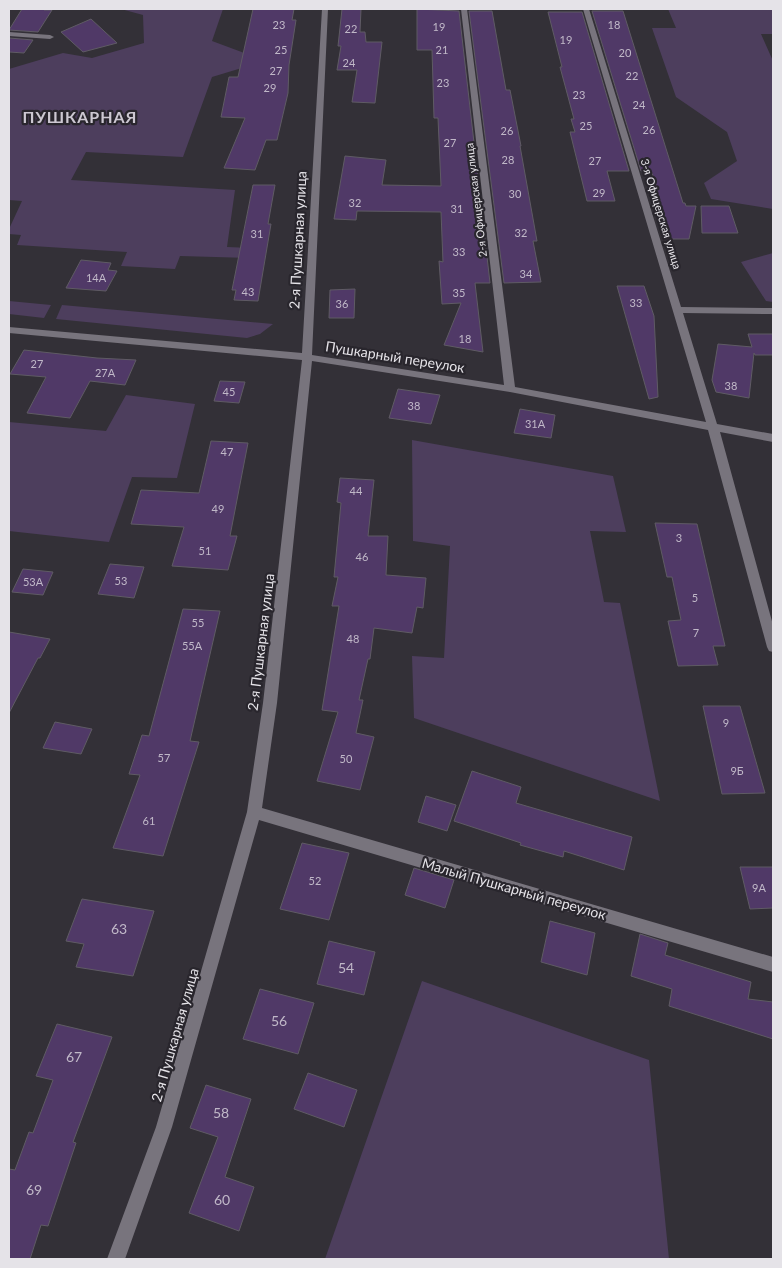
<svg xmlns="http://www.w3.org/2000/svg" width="782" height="1268" font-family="Lato,sans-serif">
<rect width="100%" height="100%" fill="#333037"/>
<path fill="#4d3e5d" d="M 121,9 L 223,9 L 212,41 L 247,54 L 245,67 L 212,77 L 183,157 L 86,152 L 71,180 L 235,190 L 227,247 L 251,248 L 250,258 L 180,256 L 175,269 L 121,266 L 127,252 L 17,245 L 21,235 L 9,234 L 9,229 L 22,201 L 9,200 L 9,69 L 63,53 L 92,58 L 144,43 L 143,15 Z
M 668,9 L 773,9 L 773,34 L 761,34 L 773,61 L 773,209 L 711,199 L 704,183 L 737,161 L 727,132 L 676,97 L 652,28 L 676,28 Z
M 773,253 L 773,302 L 766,301 L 741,262 Z
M 9,301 L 51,305 L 44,318 L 9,314 Z
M 62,305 L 273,324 L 260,334 L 247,338 L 56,319 Z
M 126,395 L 195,404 L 177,478 L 132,477 L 109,542 L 9,531 L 9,422 L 106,431 Z
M 412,440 L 613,476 L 626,532 L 590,531 L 604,602 L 620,603 L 660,801 L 414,718 L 412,656 L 444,658 L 450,546 L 413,541 Z
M 422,981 L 649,1060 L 669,1259 L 325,1259 Z"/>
<path fill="#503967" stroke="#5f5b64" d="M 22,9 L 45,9 L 44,10 L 52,10 L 38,32 L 9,30 Z
M 253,9 L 294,9 L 292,20 L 296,20 L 289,65 L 288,93 L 277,140 L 266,140 L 255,170 L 224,168 L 245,118 L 221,117 L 229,77 L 238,77 Z
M 342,9 L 361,9 L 360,32 L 365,32 L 366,42 L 382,42 L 375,103 L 352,102 L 357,70 L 337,70 L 341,46 L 338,46 Z
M 417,9 L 459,11 L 490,283 L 475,283 L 483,352 L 444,345 L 461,303 L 442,304 L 439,261 L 443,262 L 441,212 L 357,211 L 356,220 L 334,219 L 345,156 L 386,160 L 382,185 L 441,186 L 438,118 L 434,118 L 432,50 L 417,50 Z
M 469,11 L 492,11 L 506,90 L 510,90 L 521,146 L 520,146 L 537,241 L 533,241 L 541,282 L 504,283 Z
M 592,11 L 623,11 L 683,203 L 685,203 L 686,206 L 696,206 L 689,239 L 669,239 L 654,178 L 651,171 L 641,171 Z
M 548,12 L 582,12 L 629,171 L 607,171 L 615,201 L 587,201 L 570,132 L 575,132 L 571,119 L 574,119 L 560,67 L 562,67 Z
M 91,19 L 117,43 L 83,52 L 61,32 Z
M 9,38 L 33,40 L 24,53 L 9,52 Z
M 253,185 L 275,185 L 268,224 L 271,224 L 258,301 L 234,300 L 236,290 L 232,290 Z
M 701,206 L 729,206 L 738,233 L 702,233 Z
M 81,260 L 111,263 L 108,270 L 117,271 L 106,291 L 66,288 Z
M 617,286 L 644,286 L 654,316 L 658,397 L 649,399 Z
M 355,289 L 354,318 L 329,318 L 330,290 Z
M 748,334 L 773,334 L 773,355 L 755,355 L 754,353 L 749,398 L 716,392 L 712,380 L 718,344 L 752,347 Z
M 24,350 L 97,358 L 136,360 L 125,385 L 90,381 L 70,418 L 27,413 L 46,377 L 10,374 Z
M 220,381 L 245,382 L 239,403 L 214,401 Z
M 398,389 L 440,395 L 431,424 L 389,418 Z
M 520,409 L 555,415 L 551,438 L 514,433 Z
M 211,441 L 248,443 L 230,536 L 237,536 L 228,570 L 172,566 L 184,527 L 131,524 L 141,490 L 199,493 Z
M 340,478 L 374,480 L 368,536 L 388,536 L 386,575 L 426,578 L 423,608 L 417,607 L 412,633 L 374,628 L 370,659 L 368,659 L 359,700 L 363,700 L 356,733 L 374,737 L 360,790 L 317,781 L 338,712 L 322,710 L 339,606 L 332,606 L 338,577 L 334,577 L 341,503 L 337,502 Z
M 655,523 L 697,524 L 725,646 L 713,646 L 718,665 L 678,666 L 668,621 L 681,620 L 672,577 L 667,577 Z
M 110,564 L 144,567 L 134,598 L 98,594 Z
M 23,569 L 53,572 L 43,595 L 12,592 Z
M 183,609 L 220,611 L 190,741 L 199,742 L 163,856 L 113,848 L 140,775 L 129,774 L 142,735 L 149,736 Z
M 9,632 L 50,639 L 40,658 L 38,658 L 9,713 Z
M 703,706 L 740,706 L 765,793 L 722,794 Z
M 55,722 L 92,729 L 81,754 L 43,748 Z
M 472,771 L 521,787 L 516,803 L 632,837 L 624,870 L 564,851 L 563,857 L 520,845 L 521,843 L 454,821 Z
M 426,796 L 456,805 L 447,831 L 418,822 Z
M 302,843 L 349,853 L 329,920 L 280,909 Z
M 740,867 L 773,867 L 773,908 L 750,909 Z
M 414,868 L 454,880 L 445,908 L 405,895 Z
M 82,899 L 154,911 L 133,976 L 76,967 L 84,944 L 66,941 Z
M 550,921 L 595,933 L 587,975 L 541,962 Z
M 640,934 L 668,943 L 665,955 L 751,982 L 748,999 L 773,1002 L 773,1039 L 669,1006 L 672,989 L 631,976 Z
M 329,941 L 375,952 L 364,995 L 317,984 Z
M 260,989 L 314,1003 L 298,1054 L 243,1039 Z
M 57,1024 L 112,1037 L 73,1142 L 76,1143 L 48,1226 L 41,1225 L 30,1259 L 9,1259 L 9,1169 L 15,1170 L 29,1132 L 33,1133 L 53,1080 L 36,1076 Z
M 308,1073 L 357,1090 L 344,1127 L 294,1109 Z
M 206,1085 L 251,1099 L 225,1177 L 254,1187 L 239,1231 L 189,1213 L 218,1137 L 190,1128 Z"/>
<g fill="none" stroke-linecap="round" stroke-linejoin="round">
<path fill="#78747d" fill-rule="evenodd" d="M 322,9 L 328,9 L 312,355 L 504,385 L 461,9 L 467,9 L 515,387 L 706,422 L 583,9 L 589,9 L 681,307 L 773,308 L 773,314 L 683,313 L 717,424 L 773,434 L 773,442 L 720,432 L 773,625 L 773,652 L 769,651 L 767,647 L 708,430 L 510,392 L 312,361 L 277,703 L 262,808 L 773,957 L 773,972 L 259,820 L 172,1127 L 125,1259 L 107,1259 L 156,1127 L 247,812 L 263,703 L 302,360 L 9,333 L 9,327 L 302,353 Z
M 9,32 L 50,35 L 54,37 L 50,39 L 9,36 Z"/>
</g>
<g text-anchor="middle" stroke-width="4.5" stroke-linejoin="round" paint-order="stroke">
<g font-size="11" fill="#c0b8c8">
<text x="279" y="29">23</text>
<text x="614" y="29">18</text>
<text x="439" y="31">19</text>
<text x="351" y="33">22</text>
<text x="566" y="44">19</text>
<text x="281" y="54">25</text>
<text x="442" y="54">21</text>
<text x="625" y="57">20</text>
<text x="349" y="67">24</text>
<text x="276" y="75">27</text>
<text x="632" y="80">22</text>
<text x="443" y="87">23</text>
<text x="270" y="92">29</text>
<text x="579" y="99">23</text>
<text x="639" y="109">24</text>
<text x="586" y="130">25</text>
<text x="649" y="134">26</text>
<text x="507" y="135">26</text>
<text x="450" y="147">27</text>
<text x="508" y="164">28</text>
<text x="595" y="165">27</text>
<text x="599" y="197">29</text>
<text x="515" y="198">30</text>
<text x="355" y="207">32</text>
<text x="457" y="213">31</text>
<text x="521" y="237">32</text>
<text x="257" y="238">31</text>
<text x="459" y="256">33</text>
<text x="526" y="278">34</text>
<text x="96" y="282">14А</text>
<text x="248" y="296">43</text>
<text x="459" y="297">35</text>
<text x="636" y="307">33</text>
<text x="342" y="308">36</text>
<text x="465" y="343">18</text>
<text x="37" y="368">27</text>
<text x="105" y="377">27А</text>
<text x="731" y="390">38</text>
<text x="229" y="396">45</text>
<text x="414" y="410">38</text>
<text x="535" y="428">31А</text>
<text x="227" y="456">47</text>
<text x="356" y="495">44</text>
<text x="218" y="513">49</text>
<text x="679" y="542">3</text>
<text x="205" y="555">51</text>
<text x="362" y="561">46</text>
<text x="121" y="585">53</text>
<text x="33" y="586">53А</text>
<text x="695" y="602">5</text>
<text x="198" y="627">55</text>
<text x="696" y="637">7</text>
<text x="353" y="643">48</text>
<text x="192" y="650">55А</text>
<text x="726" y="727">9</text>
<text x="164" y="762">57</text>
<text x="346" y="763">50</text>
<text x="737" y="775">9Б</text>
<text x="149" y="825">61</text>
<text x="315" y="885">52</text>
<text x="759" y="892">9А</text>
</g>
<g font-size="11" fill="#e5e3e8" stroke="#29262d">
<text transform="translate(476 200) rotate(-97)" y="4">2-я Офицерская улица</text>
<text transform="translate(661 214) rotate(73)" y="4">3-я Офицерская улица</text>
</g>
<g font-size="14" fill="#e5e3e8" stroke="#29262d">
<text transform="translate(298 240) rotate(-87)" y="5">2-я Пушкарная улица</text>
<text transform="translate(395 357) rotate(9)" y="5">Пушкарный переулок</text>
<text transform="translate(261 642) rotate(-83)" y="5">2-я Пушкарная улица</text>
<text transform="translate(514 889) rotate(16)" y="5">Малый Пушкарный переулок</text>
<text transform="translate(175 1035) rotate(-74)" y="5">2-я Пушкарная улица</text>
</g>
<g font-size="14" fill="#c0b8c8">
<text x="119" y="934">63</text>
<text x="346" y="973">54</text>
<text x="279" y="1026">56</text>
<text x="74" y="1062">67</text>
<text x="221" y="1118">58</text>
<text x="34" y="1195">69</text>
<text x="222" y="1205">60</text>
</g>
<g font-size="16" font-weight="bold" letter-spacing="1" fill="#cdc8d2" stroke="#29262d">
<text x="80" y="123">ПУШКАРНАЯ</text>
</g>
</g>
<rect width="782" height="1268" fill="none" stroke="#e5e3e8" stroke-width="20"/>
</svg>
